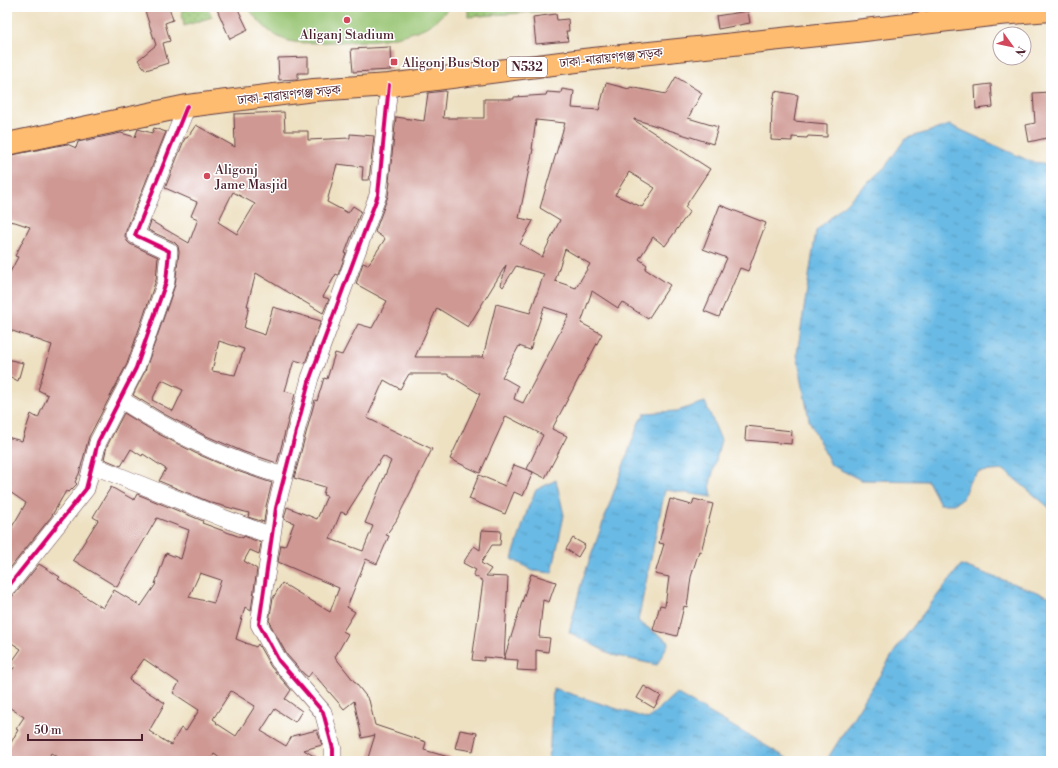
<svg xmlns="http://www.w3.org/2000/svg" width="1058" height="768" font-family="'Libre Bodoni','Noto Serif Bengali',serif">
<defs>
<pattern id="park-dots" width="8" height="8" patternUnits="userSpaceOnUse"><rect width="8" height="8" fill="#97c472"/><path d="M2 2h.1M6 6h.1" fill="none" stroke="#7d9f5e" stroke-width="1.8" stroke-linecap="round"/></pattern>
<pattern id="water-ripples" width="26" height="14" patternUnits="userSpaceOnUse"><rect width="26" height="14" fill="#69bae5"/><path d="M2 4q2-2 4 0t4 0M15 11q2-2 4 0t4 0" fill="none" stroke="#5897ba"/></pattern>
</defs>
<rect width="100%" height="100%" fill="#fff"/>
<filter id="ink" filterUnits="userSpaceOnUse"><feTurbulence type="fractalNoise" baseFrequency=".025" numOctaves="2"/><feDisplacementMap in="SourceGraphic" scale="8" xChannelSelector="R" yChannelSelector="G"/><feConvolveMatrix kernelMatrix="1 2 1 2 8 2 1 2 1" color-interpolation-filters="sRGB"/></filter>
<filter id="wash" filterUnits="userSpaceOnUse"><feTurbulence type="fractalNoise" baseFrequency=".012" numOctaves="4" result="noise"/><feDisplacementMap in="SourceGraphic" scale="16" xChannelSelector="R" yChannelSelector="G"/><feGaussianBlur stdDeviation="0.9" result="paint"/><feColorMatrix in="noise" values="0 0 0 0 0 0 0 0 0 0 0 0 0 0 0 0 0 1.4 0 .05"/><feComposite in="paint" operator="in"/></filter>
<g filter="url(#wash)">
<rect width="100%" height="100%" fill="#eee1c2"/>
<path fill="url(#park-dots)" stroke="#70724e" d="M 181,7 L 207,7 L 212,17 L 184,26 Z
M 468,7 L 599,7 L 468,17 Z"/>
<path fill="#97c472" stroke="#70724e" d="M 247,7 L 450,7 C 443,14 434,24 424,28 C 394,41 361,42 328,42 C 318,43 295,44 286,40 C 269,35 258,20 247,7 Z"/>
<path fill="url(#water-ripples)" stroke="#5a6c88" d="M 950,125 L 1032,162 L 1051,164 L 1051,509 L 1004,470 L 979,472 L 969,482 L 963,498 L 954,504 L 940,504 L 928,481 L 861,480 L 831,465 L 809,420 L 797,354 L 816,231 L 885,167 L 905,139 Z
M 705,402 L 721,440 L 710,484 L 712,497 L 665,490 L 638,621 L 669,642 L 657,665 L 612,655 L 569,632 L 582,581 L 639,422 L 645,413 L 677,411 Z
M 556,480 L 564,515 L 552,573 L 533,571 L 512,559 L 528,508 L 536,490 Z
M 961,565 L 1051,597 L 1051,761 L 826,761 L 898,646 Z
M 553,688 L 648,719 L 676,693 L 792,761 L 549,761 Z"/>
<g id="blocks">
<path fill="#cf9893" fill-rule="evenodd" d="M 158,7 L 169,7 L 173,20 L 165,23 L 170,41 L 163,43 L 168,63 L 146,70 L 138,60 L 156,45 L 145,11 Z
M 216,7 L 237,7 L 248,30 L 230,39 Z
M 748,11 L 750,23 L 718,29 L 716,16 Z
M 556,14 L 557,20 L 568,19 L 569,31 L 566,31 L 568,41 L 536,44 L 533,17 Z
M 390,47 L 391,70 L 353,72 L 351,49 Z
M 308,57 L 308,73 L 298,73 L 298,79 L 279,80 L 278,58 Z
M 676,77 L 702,93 L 688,118 L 718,127 L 713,144 L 634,119 L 634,120 L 710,169 L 685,207 L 690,211 L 665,246 L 653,237 L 639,259 L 647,265 L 645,269 L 670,285 L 648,319 L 622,302 L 618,308 L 592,291 L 581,323 L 602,334 L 552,429 L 567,436 L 545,478 L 527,469 L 543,435 L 506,416 L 480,473 L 450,459 L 480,394 L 447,374 L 409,374 L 400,389 L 384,380 L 367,418 L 432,449 L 396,521 L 386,535 L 389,536 L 377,564 L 366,559 L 347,607 L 355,612 L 343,631 L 348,634 L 335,657 L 369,700 L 375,725 L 426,742 L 424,750 L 452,758 L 451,761 L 367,761 L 375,735 L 362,738 L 354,701 L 344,709 L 312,672 L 308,677 L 304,674 L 287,655 L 270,624 L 271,623 L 269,621 L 273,598 L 282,583 L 330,612 L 339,588 L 278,562 L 281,545 L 285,546 L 294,523 L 284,519 L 287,507 L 317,519 L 327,496 L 323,495 L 325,487 L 294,478 L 315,400 L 317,401 L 324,378 L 327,379 L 335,353 L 342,355 L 358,324 L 372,328 L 387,301 L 356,284 L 363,263 L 368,265 L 385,239 L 375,232 L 388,196 L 390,182 L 389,182 L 396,117 L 424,121 L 428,93 L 444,91 L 446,91 L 443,118 L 484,118 L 484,99 L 514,99 L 514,97 L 546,95 L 547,92 L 561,93 L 562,89 L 574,91 L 572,108 L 599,110 L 606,83 L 629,89 L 630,87 L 666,94 ZM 536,120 L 565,123 L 540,208 L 560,220 L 542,257 L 520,244 L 533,221 L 519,218 L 533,149 L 532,149 ZM 629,172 L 655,188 L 642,207 L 615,195 ZM 565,249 L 590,264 L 576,288 L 555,281 ZM 506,265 L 501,285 L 503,287 L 516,266 L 544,274 L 530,313 L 496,304 L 483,357 L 484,357 L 415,357 L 437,308 L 468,327 ZM 544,307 L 569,315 L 523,403 L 514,399 L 518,386 L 502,377 L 519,346 L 530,350 ZM 383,456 L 391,461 L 365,523 L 373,526 L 363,551 L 330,539 L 341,512 L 346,514 Z
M 991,84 L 993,107 L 976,109 L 975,86 Z
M 775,91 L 798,95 L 794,121 L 827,124 L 827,137 L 808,136 L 807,138 L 792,137 L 792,141 L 771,140 L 772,108 Z
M 1050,92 L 1051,137 L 1029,142 L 1026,125 L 1035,123 L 1033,93 Z
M 284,112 L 285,131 L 308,131 L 308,140 L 350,138 L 350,134 L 374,136 L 369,180 L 362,180 L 363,167 L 337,164 L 327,202 L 348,213 L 353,206 L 361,211 L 345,253 L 346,253 L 338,275 L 336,274 L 323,297 L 329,299 L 323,313 L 256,273 L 247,306 L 249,306 L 244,328 L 265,335 L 273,307 L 321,321 L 305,363 L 294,360 L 285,391 L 295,394 L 277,463 L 244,452 L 204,435 L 164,414 L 133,395 L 145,371 L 175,285 L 179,252 L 178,246 L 174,242 L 148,230 L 151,221 L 189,243 L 198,219 L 191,216 L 197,202 L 165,188 L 185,138 L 187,138 L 196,125 L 235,147 L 234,114 ZM 233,192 L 255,204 L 237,234 L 218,222 ZM 219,341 L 244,349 L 235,375 L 212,371 ZM 162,380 L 183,390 L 173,411 L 152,400 Z
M 154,128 L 166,132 L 126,231 L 125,236 L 127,241 L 130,244 L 158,257 L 156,280 L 127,364 L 89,437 L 79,474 L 75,482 L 77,484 L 69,492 L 66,491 L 51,517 L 7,572 L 7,524 L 12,527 L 26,503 L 7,490 L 7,437 L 22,441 L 31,414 L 38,418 L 48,395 L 38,390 L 52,345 L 7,329 L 7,278 L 18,257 L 15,256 L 30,227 L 15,222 L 7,221 L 7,156 L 67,144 L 76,148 L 78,142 L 121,133 L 135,137 L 138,129 L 152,133 Z
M 720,205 L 766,223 L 748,271 L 740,268 L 719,317 L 704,311 L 727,258 L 703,249 Z
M 7,359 L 23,363 L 18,381 L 7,375 Z
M 124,413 L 155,432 L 195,453 L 237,471 L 272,483 L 266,506 L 264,522 L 248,517 L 249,513 L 212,503 L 159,481 L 166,469 L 143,454 L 142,456 L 131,449 L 121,466 L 104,459 L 107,446 Z
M 746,426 L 792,431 L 791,444 L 745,440 Z
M 514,465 L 533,472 L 523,496 L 514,492 L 505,514 L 469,499 L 479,475 L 505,486 Z
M 111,487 L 134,500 L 137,494 L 203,521 L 202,523 L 243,538 L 244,536 L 261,543 L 259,554 L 250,550 L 244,561 L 257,569 L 251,611 L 245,607 L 236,639 L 246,643 L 245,644 L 246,643 L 256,647 L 258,644 L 271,667 L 291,690 L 285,699 L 302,711 L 295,722 L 275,709 L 261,731 L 286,746 L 292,736 L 317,730 L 322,745 L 304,750 L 322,761 L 224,761 L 214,754 L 210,761 L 63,761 L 51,753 L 47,761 L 7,761 L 7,750 L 18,730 L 16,729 L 24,717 L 7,706 L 7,678 L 15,666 L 11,663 L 21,649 L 7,640 L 7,598 L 11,597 L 15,594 L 39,564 L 60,577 L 58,579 L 103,608 L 114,590 L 141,606 L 156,584 L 155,584 L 166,553 L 181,559 L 189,530 L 157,518 L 117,587 L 73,560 L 98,520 L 93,517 ZM 200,573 L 221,580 L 214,603 L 189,597 ZM 144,659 L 179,683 L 173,693 L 199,710 L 186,731 L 181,728 L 171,745 L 149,731 L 165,703 L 129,680 ZM 231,691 L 255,706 L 236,736 L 216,723 L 217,722 L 213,719 Z
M 670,499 L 692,505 L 694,499 L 713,504 L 701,552 L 699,551 L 691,577 L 687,607 L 684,606 L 677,636 L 653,630 L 660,605 L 665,606 L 669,577 L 655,574 L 664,544 L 659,543 Z
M 482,530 L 501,531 L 500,545 L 492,545 L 481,563 L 491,569 L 486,576 L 508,577 L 504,659 L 484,657 L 484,661 L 472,660 L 483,581 L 473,575 L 476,570 L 463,563 L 474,546 L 480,550 Z
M 573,538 L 585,545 L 578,557 L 566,549 Z
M 531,574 L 556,582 L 549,602 L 543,600 L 539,637 L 550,638 L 548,652 L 536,650 L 536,671 L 517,670 L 518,660 L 504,659 Z
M 644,686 L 661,696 L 654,708 L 637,698 Z
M 460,730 L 477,733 L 473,751 L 455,748 Z"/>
</g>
</g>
<g filter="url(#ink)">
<use href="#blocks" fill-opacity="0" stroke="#633c42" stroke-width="1"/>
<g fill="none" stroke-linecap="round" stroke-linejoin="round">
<defs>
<path id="street" d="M 120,399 C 173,433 224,459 284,476
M 92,465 L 223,518 L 272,536
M 7,588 L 86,489 L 98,442 L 136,368 L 166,282 L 169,251 L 135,235 L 187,106
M 333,761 L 333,749 L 323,712 L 279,661 L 259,624 L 276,508 L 310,378 L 378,195 L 389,85"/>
<path id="highway" d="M 7,144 L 187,106 L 314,90 L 389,85 L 584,60 L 856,31 L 999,14 L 1051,10"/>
</defs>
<use href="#street" stroke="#633c42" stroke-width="18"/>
<use href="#highway" stroke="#633c42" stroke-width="24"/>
<use href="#street" stroke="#fff" stroke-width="17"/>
<use href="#highway" stroke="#fdbc6f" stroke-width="22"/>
<defs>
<path id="cycleway" d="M 7,588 L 86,489 L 98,442 L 136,368 L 166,282 L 169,251 L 135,235 L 187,106
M 333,761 L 333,749 L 323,712 L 279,661 L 259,624 L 276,508 L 310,378 L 378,195 L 389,85"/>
</defs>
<use href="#cycleway" stroke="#fff" stroke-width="6"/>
<use href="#cycleway" stroke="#d6006c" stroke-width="4"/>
</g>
</g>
<g fill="#d1495b" stroke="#fff" stroke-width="1.5">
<circle cx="347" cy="20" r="4"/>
<rect x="390" y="58" width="8" height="8" rx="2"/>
<circle cx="207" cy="176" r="4"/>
</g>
<g text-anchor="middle" stroke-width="3" stroke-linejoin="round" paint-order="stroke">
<rect fill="#fff" stroke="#80626b" stroke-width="1" x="507" y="57" width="40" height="20" rx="3"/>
<g font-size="12" font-weight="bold" fill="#4a1f2b">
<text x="527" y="71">N532</text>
</g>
<g font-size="13" fill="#4a1f2b" stroke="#fff" text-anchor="start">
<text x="347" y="39" text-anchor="middle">Aliganj Stadium</text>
<text x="402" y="67">Aligonj Bus Stop</text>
<text x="215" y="174">Aligonj<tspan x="215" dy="15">Jame Masjid</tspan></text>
</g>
<g font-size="13" fill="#4a1f2b" stroke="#fff">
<text transform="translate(611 57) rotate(-6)" y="5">ঢাকা-নারায়ণগঞ্জ সড়ক</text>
<text transform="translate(289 94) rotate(-6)" y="5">ঢাকা-নারায়ণগঞ্জ সড়ক</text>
</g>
</g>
<rect width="1058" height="768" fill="none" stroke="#fff" stroke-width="24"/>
<g transform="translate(1012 46) rotate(123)"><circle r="19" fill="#ffffff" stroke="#b7a5aa"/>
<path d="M0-3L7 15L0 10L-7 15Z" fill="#d1495b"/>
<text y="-6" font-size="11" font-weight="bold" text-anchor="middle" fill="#4a1f2b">N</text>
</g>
<path d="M28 734v6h114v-6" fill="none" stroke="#4a1f2b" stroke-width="2"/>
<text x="34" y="734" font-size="12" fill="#4a1f2b" stroke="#ffffff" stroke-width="3" paint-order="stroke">50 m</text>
</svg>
